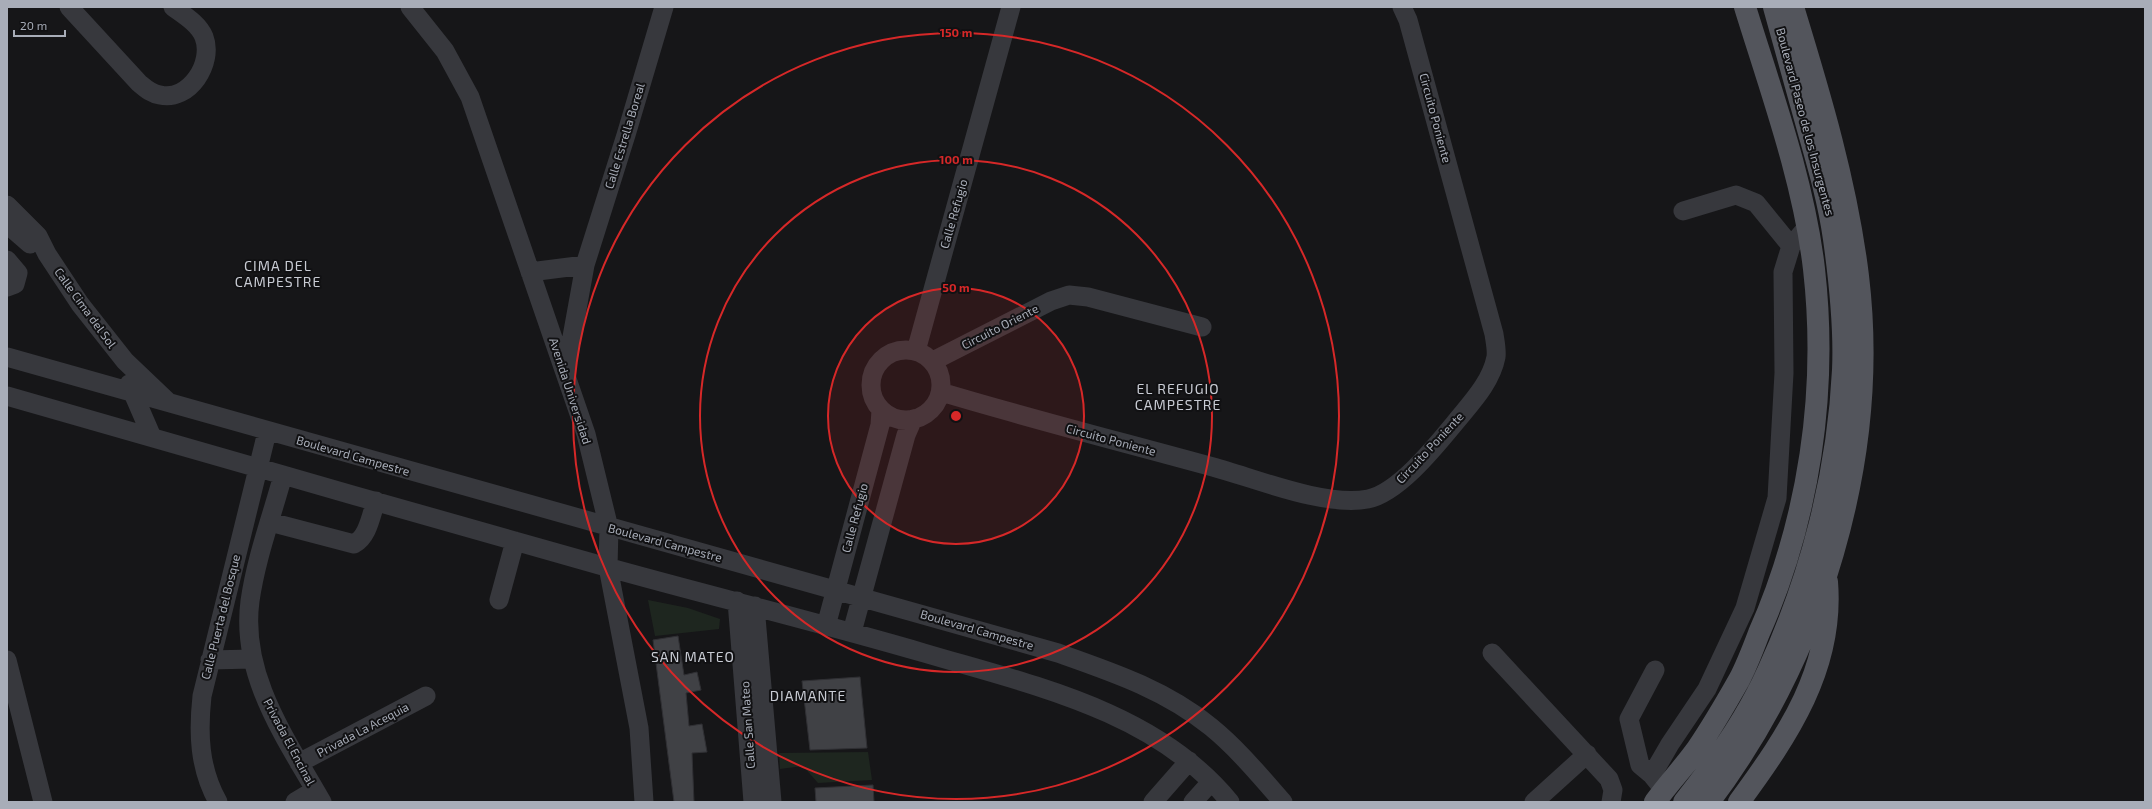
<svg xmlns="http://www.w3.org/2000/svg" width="2152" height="809" font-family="'Exo 2',sans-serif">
<rect width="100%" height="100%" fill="#161618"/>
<path fill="#1e261f" d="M 648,600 L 688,608 L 720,619 L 719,629 L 655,636 Z
M 868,752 L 872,780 L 818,783 L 803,766 L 780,769 L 779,753 Z"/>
<path fill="#404145" stroke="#303034" d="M 678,636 L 684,675 L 697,672 L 701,690 L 686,693 L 689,726 L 702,724 L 707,752 L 692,753 L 694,802 L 674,802 L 653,640 Z
M 860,677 L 867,748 L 810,750 L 802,681 Z
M 873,785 L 874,802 L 816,802 L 815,788 Z"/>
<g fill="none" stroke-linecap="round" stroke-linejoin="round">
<path stroke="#37383d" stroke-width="19" d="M 69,7 L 139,83 C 145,88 151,94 160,95 C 189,102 214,63 204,37 C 199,24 184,15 173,7
M 410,7 L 445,51 L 470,97 L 586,434 L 609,528 L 608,567 L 639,728 L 644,802
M 7,205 L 38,236 L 47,254 L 80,304 L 125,361 L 167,401
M 1683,211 L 1736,195 L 1756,203 L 1791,246
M 7,224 L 30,244
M 7,260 L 18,273 L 15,284 L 7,287
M 530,272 L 585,265
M871 385a35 35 0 1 1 70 0a35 35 0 1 1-70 0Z
M 916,351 L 1011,7
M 7,357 L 1058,653 C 1112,672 1166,690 1211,727 C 1238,749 1260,776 1283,802
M 933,361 L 1051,301 L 1069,295 L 1088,297 L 1202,327
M 566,370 L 585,265 L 626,135 L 664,7
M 129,384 L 152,437
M 941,392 C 1031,419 1122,442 1213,467 C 1257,479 1324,507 1368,499 C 1398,493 1435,447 1454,424 C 1470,404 1491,383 1496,357 C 1497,350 1495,341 1494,334 L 1408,20 L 1402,7
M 7,396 C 206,453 404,510 603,566 C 710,596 818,622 924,653 C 1032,685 1156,711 1230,802
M 283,475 C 272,516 256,558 250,601 C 240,676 287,740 322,802
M 270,522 L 354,544 C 368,537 371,515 376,501
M 499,600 L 515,541
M 737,601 L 753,802
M 755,606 L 772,802
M 826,626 L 880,425 L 881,410
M 852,632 L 906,435 L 913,419
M 1492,653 L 1609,779 L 1613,790 L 1611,802
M 7,660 L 43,802
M 210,660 L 252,659
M 299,763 L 426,696
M 1652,775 L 1640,765 L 1629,719 L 1655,670
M 1664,790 L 1652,775 L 1670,744 L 1707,689 L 1745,608 L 1777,498 L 1784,373 L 1783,272 L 1791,246 L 1807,227
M 218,802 C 199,768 198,733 202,696 L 267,432
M 295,802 L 315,790
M 1153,802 L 1189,761
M 1193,802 L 1211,782
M 1534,802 L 1587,754"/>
<path stroke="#53555c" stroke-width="22" d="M 1655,802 C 1668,784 1684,767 1697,749 C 1712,727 1726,703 1739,680 C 1747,665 1753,649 1759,633 C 1809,520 1828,392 1814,269 C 1804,182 1771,91 1745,7
M 1684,802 C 1716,762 1747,718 1768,671 C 1811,577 1838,473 1843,370 C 1845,326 1840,282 1834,239 C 1829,203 1819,168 1809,133 C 1797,91 1786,49 1774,7
M 1709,802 C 1819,656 1880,459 1858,276 C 1847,185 1820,95 1793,7
M 1739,802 C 1788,735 1834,668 1827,582"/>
</g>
<circle cx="956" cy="416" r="128" fill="#d62828" fill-opacity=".12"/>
<g fill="none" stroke="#d62828" stroke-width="2">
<circle cx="956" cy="416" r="128"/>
<circle cx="956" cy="416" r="256"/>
<circle cx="956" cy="416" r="383"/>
</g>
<g text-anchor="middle" stroke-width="4" stroke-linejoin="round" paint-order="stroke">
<g font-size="12" fill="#a8adb8" stroke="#111113">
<text transform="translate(1435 118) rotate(75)" y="4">Circuito Poniente</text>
<text transform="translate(1805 122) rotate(75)" y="4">Boulevard Paseo de los Insurgentes</text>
<text transform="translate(625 136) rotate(-73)" y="4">Calle Estrella Boreal</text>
<text transform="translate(954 214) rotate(-74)" y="4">Calle Refugio</text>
<text transform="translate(85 308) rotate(54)" y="4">Calle Cima del Sol</text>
<text transform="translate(1000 327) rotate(-27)" y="4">Circuito Oriente</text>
<text transform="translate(570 391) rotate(72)" y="4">Avenida Universidad</text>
<text transform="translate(1111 440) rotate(15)" y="4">Circuito Poniente</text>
<text transform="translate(1430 448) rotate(-47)" y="4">Circuito Poniente</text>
<text transform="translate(353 456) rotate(16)" y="4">Boulevard Campestre</text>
<text transform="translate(855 518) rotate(-75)" y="4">Calle Refugio</text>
<text transform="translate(665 543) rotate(15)" y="4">Boulevard Campestre</text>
<text transform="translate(221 617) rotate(-76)" y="4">Calle Puerta del Bosque</text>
<text transform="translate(977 630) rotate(16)" y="4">Boulevard Campestre</text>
<text transform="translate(748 725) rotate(-94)" y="4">Calle San Mateo</text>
<text transform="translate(363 730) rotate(-28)" y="4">Privada La Acequia</text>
<text transform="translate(289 742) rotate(62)" y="4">Privada El Encinal</text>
</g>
<g font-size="14" letter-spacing="1" fill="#c9ccd4" stroke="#111113">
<text x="278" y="271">CIMA DEL<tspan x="278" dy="16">CAMPESTRE</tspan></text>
<text x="1178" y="394">EL REFUGIO<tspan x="1178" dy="16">CAMPESTRE</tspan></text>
<text x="693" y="662">SAN MATEO</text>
<text x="808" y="701">DIAMANTE</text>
</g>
</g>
<circle cx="956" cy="416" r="6" fill="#d62828" stroke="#111113" stroke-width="2"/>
<g font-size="12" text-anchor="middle" font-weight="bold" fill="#d62828" stroke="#111113" stroke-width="4" stroke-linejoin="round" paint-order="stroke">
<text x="956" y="37">150 m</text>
<text x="956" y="164">100 m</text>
<text x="956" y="292">50 m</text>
</g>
<rect width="2152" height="809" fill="none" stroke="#a8adb8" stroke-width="16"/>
<path d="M14 30v6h51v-6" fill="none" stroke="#a8adb8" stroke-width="2"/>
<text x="20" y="30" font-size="12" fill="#a8adb8" stroke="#111113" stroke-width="3" paint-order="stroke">20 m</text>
</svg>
